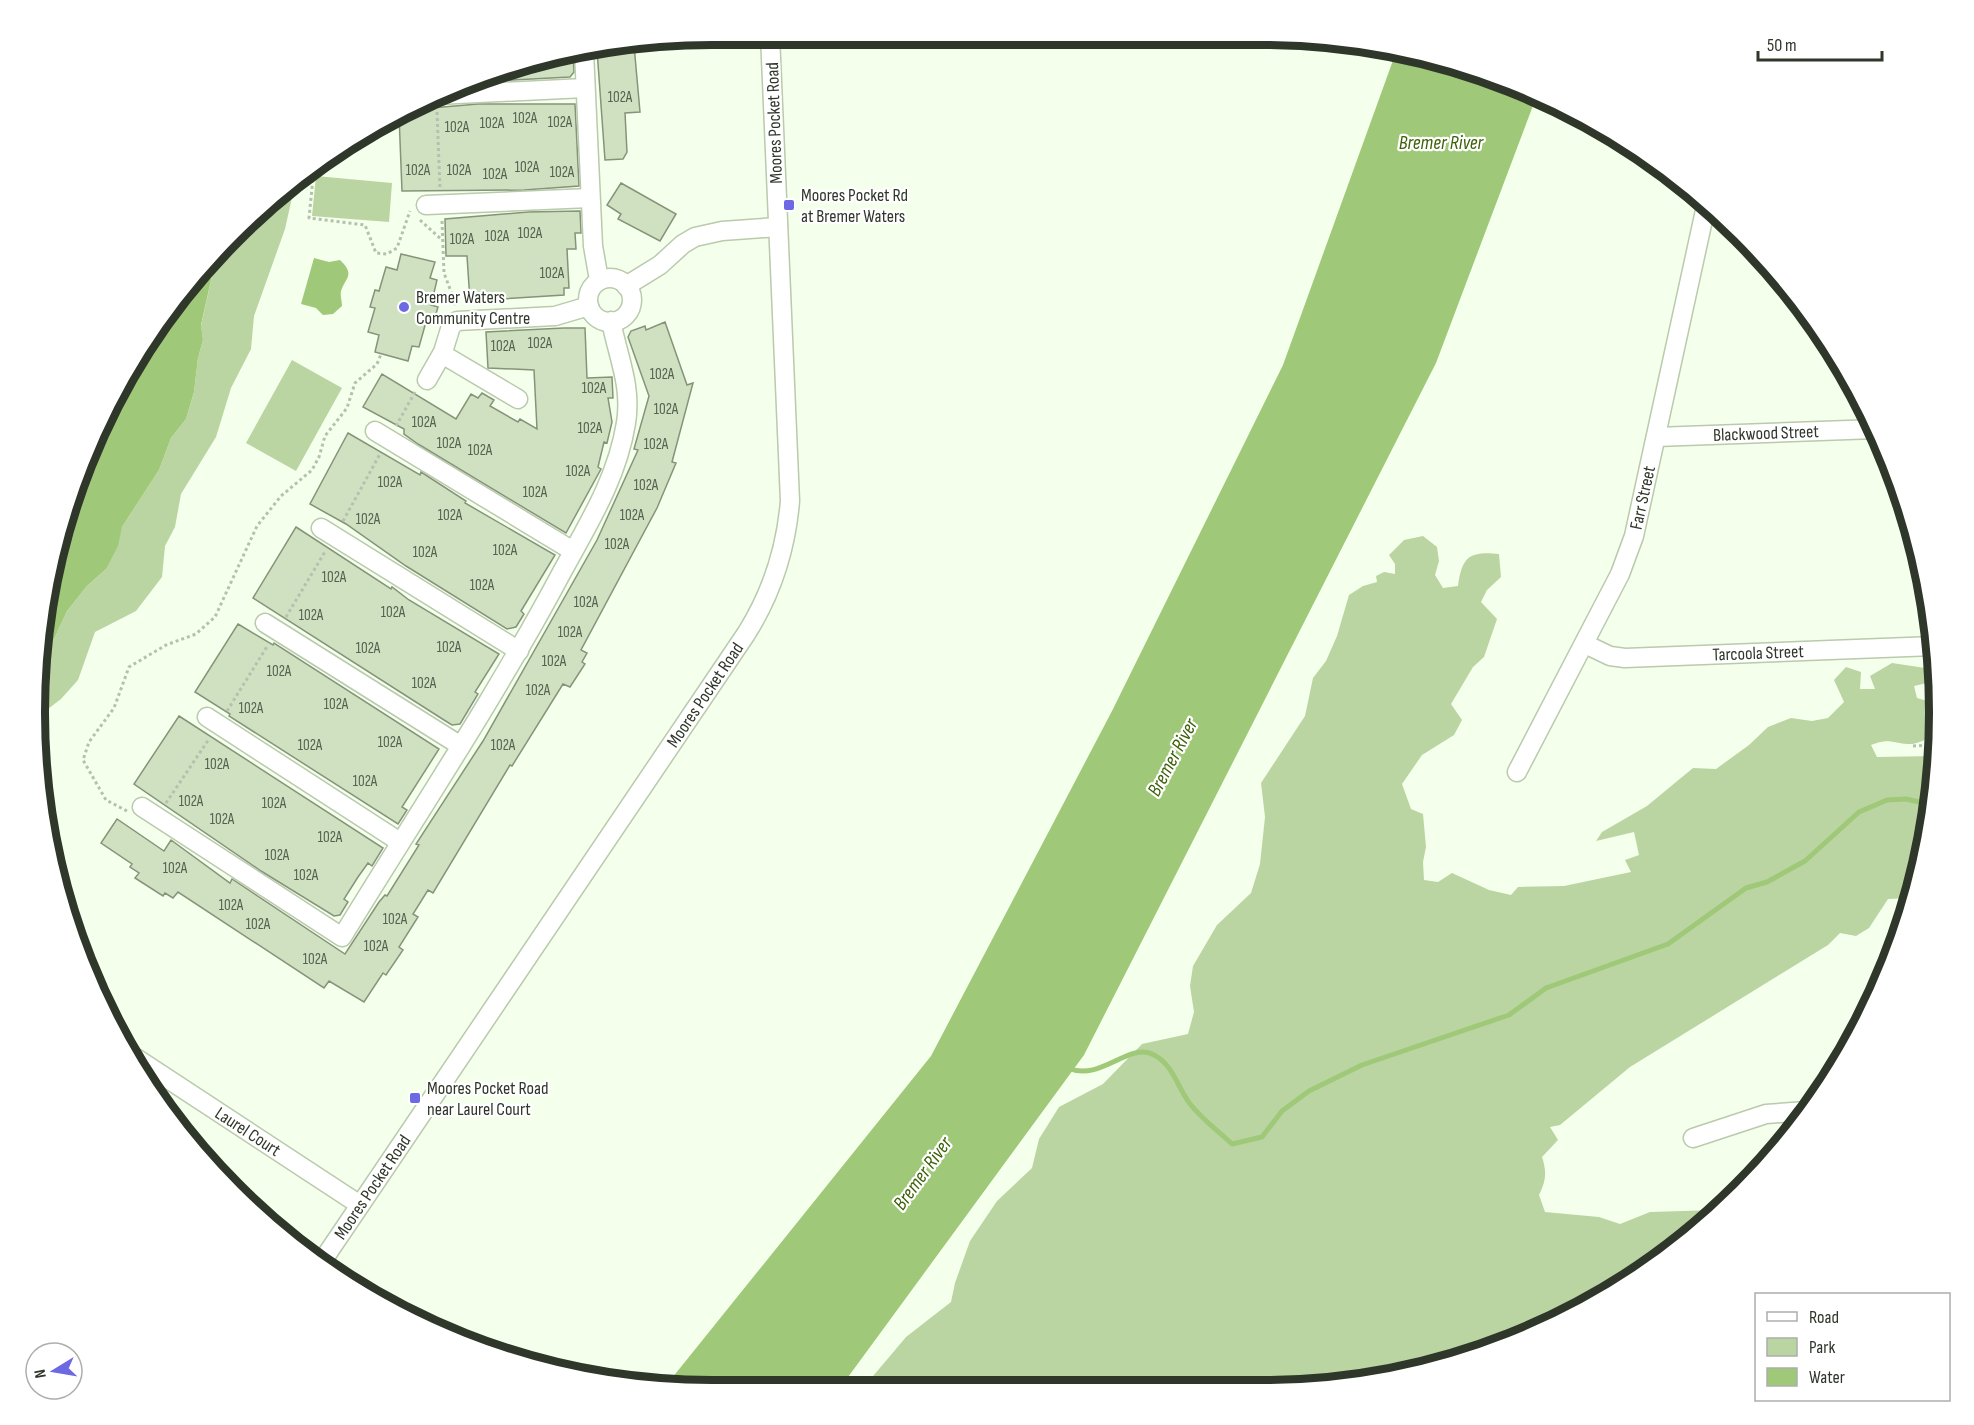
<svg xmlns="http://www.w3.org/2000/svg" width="1974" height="1425" font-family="'Sofia Sans Condensed',sans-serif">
<rect width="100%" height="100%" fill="#f4ffec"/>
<path fill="#bad5a2" d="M 316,176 L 392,183 L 389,222 L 312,216 Z
M 295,184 L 285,229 L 254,316 L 251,349 L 231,388 L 216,437 L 181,494 L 175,527 L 165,546 L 162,577 L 136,611 L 95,632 L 78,680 L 61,699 L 40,715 L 40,655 L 54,639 L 67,611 L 87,586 L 106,569 L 122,527 L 159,470 L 171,438 L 186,419 L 194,392 L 198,358 L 203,340 L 201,326 L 217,253 Z
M 292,360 L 342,388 L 296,471 L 246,443 Z
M 1423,536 L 1437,547 L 1439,561 L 1435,575 L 1443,588 L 1458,586 C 1462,557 1469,551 1499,554 L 1501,577 L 1487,590 L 1481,602 L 1497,619 L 1484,657 L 1473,667 L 1451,704 L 1462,720 L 1454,735 L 1422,755 L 1402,784 L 1411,809 L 1423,814 L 1426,847 L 1423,862 L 1424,880 L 1438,882 L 1452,873 L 1489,890 L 1511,895 L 1518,887 L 1564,886 L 1631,872 L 1625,860 L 1639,855 L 1634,832 L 1596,841 L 1602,832 L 1647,806 L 1693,768 L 1716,769 L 1749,745 L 1768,727 L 1791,718 L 1812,721 L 1828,718 L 1844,702 L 1834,680 L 1846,667 L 1861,672 L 1860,689 L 1875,689 L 1870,676 L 1892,663 L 1925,668 L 1938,666 L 1937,686 L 1927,683 L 1914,686 L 1917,698 L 1931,702 L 1937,696 L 1936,739 C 1925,737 1918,745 1908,744 C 1890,743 1890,738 1871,745 L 1877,757 L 1935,756 L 1934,799 L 1927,808 L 1930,816 L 1911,898 L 1888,899 L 1869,928 L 1856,936 L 1840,933 L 1828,945 L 1630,1067 L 1560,1125 L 1550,1127 L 1558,1140 L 1542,1157 C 1547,1172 1546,1181 1539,1195 L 1545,1212 L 1599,1217 L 1620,1224 L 1650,1212 L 1717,1210 L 1674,1250 L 1521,1339 L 1350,1385 L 863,1388 L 906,1337 L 951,1302 L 955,1283 L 970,1241 L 997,1201 L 1032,1168 L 1039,1139 L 1059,1107 L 1103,1084 L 1142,1044 L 1188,1034 L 1194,1012 L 1190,986 L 1193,966 L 1217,925 L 1251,893 L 1260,864 L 1265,817 L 1261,783 L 1305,716 L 1313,678 L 1326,661 L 1337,636 L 1349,595 L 1363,586 L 1377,582 L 1376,576 L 1384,572 L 1395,574 L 1395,564 L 1389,555 L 1404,540 Z"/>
<path fill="#9fc978" d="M 1396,52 C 1444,58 1494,72 1537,95 L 1436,363 L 1084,1055 L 840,1388 L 664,1388 L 931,1056 L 1112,711 L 1283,365 Z
M 217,253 L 201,325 L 203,340 L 198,358 L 194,392 L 186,419 L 171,438 L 159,470 L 122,527 L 118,546 L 106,569 L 87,586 L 67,611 L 54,639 L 40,655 L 40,624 L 58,537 L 104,413 L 203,266 Z
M 314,258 L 329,262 L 340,260 C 356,275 345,278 341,291 C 340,296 342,301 342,306 L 333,314 L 323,315 L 316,308 L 301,304 Z"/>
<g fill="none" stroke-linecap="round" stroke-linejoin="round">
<path stroke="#9fc978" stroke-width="5" d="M 1068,1068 C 1100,1082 1128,1043 1152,1054 C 1174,1064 1177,1088 1191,1105 C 1202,1119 1218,1131 1232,1144 L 1262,1137 L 1282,1111 L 1309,1091 L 1362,1065 L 1509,1015 L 1546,988 L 1668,944 L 1746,888 L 1767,882 L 1805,861 L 1859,812 L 1887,800 L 1906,799 L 1933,805"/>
</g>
<path fill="#d0e1c2" stroke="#859478" stroke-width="1.5" d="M 634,45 L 640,112 L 625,113 L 627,152 L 623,159 L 605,160 L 597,50 Z
M 573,53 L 574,72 L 570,77 L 477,82 L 477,78 L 537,58 Z
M 478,104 L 575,104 L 579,186 L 524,190 L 402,191 L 399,115 L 408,110 Z
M 621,183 L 676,214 L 660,241 L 618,219 L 621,214 L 607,205 Z
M 580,211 L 581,233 L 575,233 L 576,249 L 567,249 L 569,288 L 564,288 L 564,295 L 470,301 L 467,256 L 446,256 L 445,219 L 528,212 Z
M 401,254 L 435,262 L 430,278 L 437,280 L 431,305 L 438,307 L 433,324 L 426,322 L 419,347 L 412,346 L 408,361 L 375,352 L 379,335 L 368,332 L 375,308 L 370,307 L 375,290 L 379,291 L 386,267 L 397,270 Z
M 665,322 L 687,385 L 693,383 L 672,462 L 676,463 L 657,508 L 581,650 L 587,653 L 582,662 L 585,664 L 570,687 L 563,684 L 512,766 L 510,765 L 433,893 L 428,890 L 413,914 L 418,917 L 399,947 L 403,950 L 386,975 L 383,973 L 364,1002 L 329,981 L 324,988 L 178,892 L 173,898 L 165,893 L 163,896 L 135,878 L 139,873 L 130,867 L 132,864 L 101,843 L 117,819 L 164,851 L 171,840 L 230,883 L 232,879 L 345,954 L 379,902 L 385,895 L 387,896 L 419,845 L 416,844 L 483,741 L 597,540 L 638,450 L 634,449 L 649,396 L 628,337 L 631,331 L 645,326 L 646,330 Z
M 564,328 L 585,328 L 587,378 L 612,377 L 613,398 L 608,398 L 612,422 L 607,443 L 604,442 L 598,467 L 601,469 L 566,533 L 418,444 L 404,434 L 404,429 L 363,407 L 382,374 L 456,419 L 471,394 L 478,398 L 482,393 L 494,400 L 490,406 L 518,422 L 520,419 L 537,429 L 534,370 L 488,368 L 486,332 Z
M 348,433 L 420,475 L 421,472 L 466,501 L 465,503 L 555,555 L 521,611 L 524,614 L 516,627 L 507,629 L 406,566 L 346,524 L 310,504 Z
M 296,527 L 391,589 L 392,587 L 409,600 L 499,654 L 475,692 L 478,694 L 460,724 L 452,725 L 444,720 L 253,598 Z
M 238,624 L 273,645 L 274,643 L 439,749 L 402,807 L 407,810 L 398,824 L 229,716 L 230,714 L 195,692 Z
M 179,716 L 383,848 L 372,866 L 368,863 L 358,877 L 344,899 L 348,902 L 340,915 L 334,916 L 261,871 L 134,784 Z"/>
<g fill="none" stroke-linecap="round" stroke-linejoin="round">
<defs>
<g id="minor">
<path d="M 584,51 L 593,246 L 599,280"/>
<path d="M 437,95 L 585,88"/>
<path d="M 426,205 L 590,198"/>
<circle cx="610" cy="300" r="22"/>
<path d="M 626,286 L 660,265 L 683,244 L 695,237 L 722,231 L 778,227"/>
<path d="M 442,354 L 518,399"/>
<path d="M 427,380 L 443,352 L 451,326 L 457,321 L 555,316 L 589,306"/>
<path d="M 375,431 L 573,551"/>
<path id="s1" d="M 1656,437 L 1876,429"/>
<path d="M 321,528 L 519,651"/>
<path d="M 265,623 L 461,746"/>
<path id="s2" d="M 1585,644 L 1610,656 L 1625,658 L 1934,646"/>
<path d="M 207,717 L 400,842"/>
<path id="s3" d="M 1517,772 L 1620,574 L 1634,536 L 1706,206 L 1709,203"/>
<path d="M 142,807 L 342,937 C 416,816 495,698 562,572 C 588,524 617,479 626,423 C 632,386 618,357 611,321"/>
<path id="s4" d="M 136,1058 L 360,1205"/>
<path d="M 1693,1138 L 1766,1114 L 1806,1111"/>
<path id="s5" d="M 323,1260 L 746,634 C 772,593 786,549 790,501 L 770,35"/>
</g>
</defs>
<use href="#minor" stroke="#bacaac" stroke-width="21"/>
<path stroke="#b6c0af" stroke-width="3" stroke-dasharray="3 3" stroke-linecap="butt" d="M 437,112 L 440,189
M 314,168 L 309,218 L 365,225 L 376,253 L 387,254 L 397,248 L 410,211
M 420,220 L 443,241
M 442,221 L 444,273 L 456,305
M 396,426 L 415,392
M 343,521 L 380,454
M 286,617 L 326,550
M 227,711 L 268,645
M 1913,746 L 1936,745
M 166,803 L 209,739
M 127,811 L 106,800 L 83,760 L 89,742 L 114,708 L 129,667 L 166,645 L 196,634 L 215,617 L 257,526 L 281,496 L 312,470 L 319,457 L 325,436 L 347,408 L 355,383 L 377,364 L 381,354"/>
<use href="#minor" stroke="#fff" stroke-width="18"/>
</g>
<g fill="#6d69e3" stroke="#fff" stroke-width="2">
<rect x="783" y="199" width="12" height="12" rx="3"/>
<circle cx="404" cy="307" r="6"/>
<rect x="409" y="1092" width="12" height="12" rx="3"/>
</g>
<g text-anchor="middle" stroke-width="4.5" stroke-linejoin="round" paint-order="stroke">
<g font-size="15" fill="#576150">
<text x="620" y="102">102A</text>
<text x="525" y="123">102A</text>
<text x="560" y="127">102A</text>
<text x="492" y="128">102A</text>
<text x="457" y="132">102A</text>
<text x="527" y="172">102A</text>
<text x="418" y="175">102A</text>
<text x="459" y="175">102A</text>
<text x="562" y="177">102A</text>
<text x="495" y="179">102A</text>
<text x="530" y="238">102A</text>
<text x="497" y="241">102A</text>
<text x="462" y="244">102A</text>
<text x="552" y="278">102A</text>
<text x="540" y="348">102A</text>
<text x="503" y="351">102A</text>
<text x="662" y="379">102A</text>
<text x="594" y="393">102A</text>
<text x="666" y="414">102A</text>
<text x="424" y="427">102A</text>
<text x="590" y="433">102A</text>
<text x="449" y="448">102A</text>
<text x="656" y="449">102A</text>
<text x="480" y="455">102A</text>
<text x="578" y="476">102A</text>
<text x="390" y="487">102A</text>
<text x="646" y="490">102A</text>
<text x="535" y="497">102A</text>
<text x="450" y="520">102A</text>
<text x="632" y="520">102A</text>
<text x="368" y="524">102A</text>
<text x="617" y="549">102A</text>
<text x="505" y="555">102A</text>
<text x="425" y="557">102A</text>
<text x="334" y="582">102A</text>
<text x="482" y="590">102A</text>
<text x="586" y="607">102A</text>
<text x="393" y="617">102A</text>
<text x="311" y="620">102A</text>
<text x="570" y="637">102A</text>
<text x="449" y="652">102A</text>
<text x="368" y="653">102A</text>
<text x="554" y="666">102A</text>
<text x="279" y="676">102A</text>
<text x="424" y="688">102A</text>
<text x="538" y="695">102A</text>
<text x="336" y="709">102A</text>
<text x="251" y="713">102A</text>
<text x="390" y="747">102A</text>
<text x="310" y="750">102A</text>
<text x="503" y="750">102A</text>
<text x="217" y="769">102A</text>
<text x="365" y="786">102A</text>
<text x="191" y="806">102A</text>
<text x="274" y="808">102A</text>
<text x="222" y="824">102A</text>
<text x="330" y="842">102A</text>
<text x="277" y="860">102A</text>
<text x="175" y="873">102A</text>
<text x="306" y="880">102A</text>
<text x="231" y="910">102A</text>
<text x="395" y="924">102A</text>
<text x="258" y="929">102A</text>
<text x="376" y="951">102A</text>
<text x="315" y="964">102A</text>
</g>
<g font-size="18" fill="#2f362a" stroke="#fff">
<text transform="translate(774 123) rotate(-92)" y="6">Moores Pocket Road</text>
<text dy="6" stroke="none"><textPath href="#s1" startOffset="110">Blackwood Street</textPath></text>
<text dy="6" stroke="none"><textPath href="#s3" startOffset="303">Farr Street</textPath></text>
<text dy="6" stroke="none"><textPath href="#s2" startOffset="176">Tarcoola Street</textPath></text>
<text dy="6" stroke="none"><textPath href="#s5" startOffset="682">Moores Pocket Road</textPath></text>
<text dy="6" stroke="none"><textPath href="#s4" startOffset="134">Laurel Court</textPath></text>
<text dy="6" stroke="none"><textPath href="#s5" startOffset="88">Moores Pocket Road</textPath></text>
</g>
<g font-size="18" fill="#2f362a" stroke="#fff" text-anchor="start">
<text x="801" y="201">Moores Pocket Rd<tspan x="801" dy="21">at Bremer Waters</tspan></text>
<text x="416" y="303">Bremer Waters<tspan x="416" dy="21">Community Centre</tspan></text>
<text x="427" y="1094">Moores Pocket Road<tspan x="427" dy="21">near Laurel Court</tspan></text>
</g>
<g font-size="20" font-style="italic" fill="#3d6108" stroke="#fff">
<text x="1441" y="149">Bremer River</text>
<text transform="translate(1172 757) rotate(-62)" y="7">Bremer River</text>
<text transform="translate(922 1173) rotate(-54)" y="7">Bremer River</text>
</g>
</g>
<path d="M0 0H1974V1425H0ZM712 45H1262A667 667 0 0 1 1929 712V713A667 667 0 0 1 1262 1380H712A667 667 0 0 1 45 713V712A667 667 0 0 1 712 45Z" fill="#fff" fill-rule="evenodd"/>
<path fill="none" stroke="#2f362a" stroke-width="8" d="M712 45H1262A667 667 0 0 1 1929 712V713A667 667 0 0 1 1262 1380H712A667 667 0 0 1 45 713V712A667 667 0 0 1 712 45Z"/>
<rect x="1755" y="1293" width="195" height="108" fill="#ffffff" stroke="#acafaa" stroke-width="1.5"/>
<rect x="1767" y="1312" width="30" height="9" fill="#ffffff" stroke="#acafaa" stroke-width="1.5"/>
<text x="1809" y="1323" font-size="18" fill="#2f362a">Road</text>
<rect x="1767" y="1338" width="30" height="18" fill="#bad5a2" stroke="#acafaa" stroke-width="1.5"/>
<text x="1809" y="1353" font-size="18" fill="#2f362a">Park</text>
<rect x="1767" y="1368" width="30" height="18" fill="#9fc978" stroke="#acafaa" stroke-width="1.5"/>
<text x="1809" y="1383" font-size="18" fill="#2f362a">Water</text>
<g transform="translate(54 1371) rotate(259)"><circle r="28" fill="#ffffff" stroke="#acafaa" stroke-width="1.5"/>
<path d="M0-4.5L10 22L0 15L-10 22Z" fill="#6d69e3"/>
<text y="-9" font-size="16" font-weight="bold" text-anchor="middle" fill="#2f362a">N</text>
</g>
<path d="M1758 51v9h124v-9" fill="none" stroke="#2f362a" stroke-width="3"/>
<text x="1767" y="51" font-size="18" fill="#2f362a" stroke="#ffffff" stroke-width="4.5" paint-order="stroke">50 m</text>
</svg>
